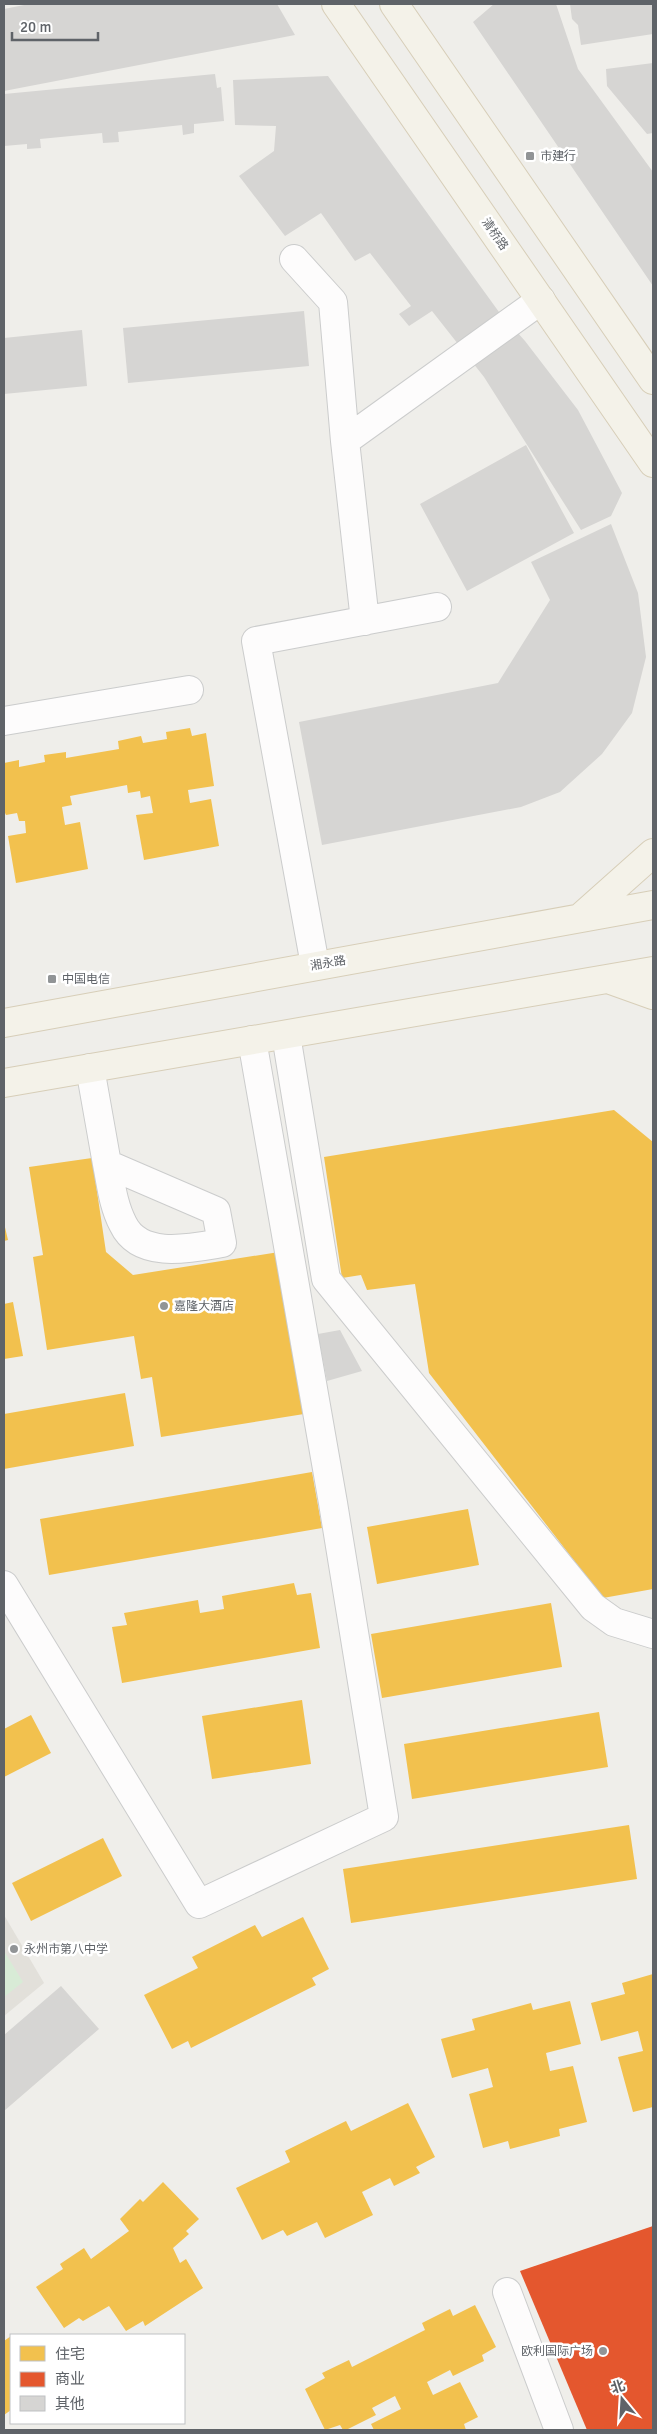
<svg xmlns="http://www.w3.org/2000/svg" width="657" height="2434" font-family="Signika,'Noto Sans SC',sans-serif">
<rect width="100%" height="100%" fill="#efeeea"/>
<path fill="#e2e0da" d="M 4,1915 L 44,1983 L 4,2016 Z"/>
<path fill="#d8ebd6" d="M 4,1951 L 23,1982 L 4,1997 Z"/>
<path fill="#f2c14e" d="M 190,728 L 192,736 L 206,733 L 214,786 L 188,790 L 190,803 L 211,799 L 219,846 L 144,860 L 136,815 L 153,813 L 150,796 L 141,798 L 140,791 L 128,793 L 127,785 L 70,796 L 72,805 L 62,807 L 65,825 L 80,822 L 88,869 L 16,883 L 8,836 L 26,833 L 25,821 L 19,821 L 17,813 L 6,815 L 4,811 L 4,763 L 19,760 L 19,767 L 45,762 L 44,755 L 66,752 L 66,758 L 119,749 L 118,741 L 141,736 L 143,743 L 167,739 L 166,732 Z
M 614,1110 L 653,1142 L 653,1589 L 603,1598 L 429,1373 L 415,1284 L 367,1290 L 361,1275 L 342,1278 L 324,1157 Z
M 92,1158 L 106,1252 L 133,1275 L 279,1252 L 304,1414 L 161,1437 L 152,1377 L 141,1379 L 134,1336 L 47,1350 L 33,1257 L 43,1255 L 29,1167 Z
M 4,1223 L 8,1240 L 4,1241 Z
M 13,1302 L 23,1356 L 4,1359 L 4,1304 Z
M 125,1393 L 134,1446 L 4,1469 L 4,1414 Z
M 312,1472 L 322,1528 L 49,1575 L 40,1519 Z
M 468,1509 L 479,1565 L 377,1584 L 367,1527 Z
M 294,1583 L 297,1595 L 311,1593 L 320,1648 L 122,1683 L 112,1627 L 127,1625 L 124,1613 L 198,1600 L 200,1613 L 224,1609 L 222,1596 Z
M 551,1603 L 562,1667 L 382,1698 L 371,1634 Z
M 302,1700 L 311,1764 L 212,1779 L 202,1716 Z
M 599,1712 L 608,1767 L 412,1799 L 404,1744 Z
M 31,1715 L 51,1753 L 4,1777 L 4,1729 Z
M 629,1825 L 637,1879 L 351,1923 L 343,1869 Z
M 103,1838 L 122,1876 L 31,1921 L 12,1883 Z
M 303,1917 L 329,1969 L 312,1978 L 316,1985 L 191,2048 L 188,2041 L 172,2049 L 144,1995 L 198,1968 L 192,1957 L 255,1925 L 262,1937 Z
M 653,1974 L 653,2107 L 633,2112 L 618,2057 L 643,2051 L 638,2031 L 601,2041 L 591,2003 L 625,1994 L 622,1983 Z
M 570,2001 L 581,2044 L 546,2053 L 550,2071 L 573,2066 L 587,2122 L 559,2129 L 560,2136 L 510,2149 L 508,2141 L 483,2148 L 469,2094 L 493,2087 L 488,2068 L 452,2078 L 441,2039 L 475,2030 L 472,2019 L 531,2003 L 533,2010 Z
M 408,2103 L 435,2157 L 416,2167 L 420,2173 L 394,2186 L 390,2178 L 362,2192 L 373,2215 L 325,2238 L 317,2222 L 287,2236 L 283,2230 L 262,2240 L 236,2188 L 290,2162 L 285,2151 L 346,2121 L 351,2131 Z
M 163,2182 L 199,2219 L 186,2231 L 189,2234 L 173,2248 L 180,2263 L 186,2259 L 203,2288 L 145,2326 L 143,2321 L 126,2331 L 109,2306 L 83,2321 L 79,2318 L 64,2328 L 36,2287 L 63,2269 L 60,2264 L 84,2248 L 91,2259 L 129,2231 L 120,2219 L 140,2199 L 143,2202 Z
M 653,2232 L 653,2278 L 608,2292 L 615,2319 L 623,2317 L 635,2358 L 622,2361 L 624,2369 L 602,2375 L 601,2369 L 567,2379 L 557,2344 L 578,2338 L 569,2305 L 543,2313 L 530,2268 Z
M 475,2305 L 496,2347 L 482,2355 L 484,2361 L 453,2376 L 450,2370 L 427,2382 L 433,2395 L 460,2382 L 478,2417 L 464,2424 L 466,2430 L 374,2430 L 371,2424 L 401,2409 L 395,2396 L 372,2408 L 376,2415 L 346,2430 L 343,2430 L 340,2425 L 325,2430 L 305,2389 L 325,2378 L 322,2373 L 349,2360 L 352,2367 L 425,2330 L 422,2323 L 450,2309 L 453,2316 Z
M 11,2336 L 11,2410 L 4,2415 L 4,2341 Z"/>
<path fill="#e4572e" d="M 653,2226 L 653,2430 L 587,2430 L 520,2271 Z"/>
<path fill="#d6d5d3" d="M 29,4 L 277,4 L 295,35 L 4,91 L 4,9 Z
M 494,4 L 556,4 L 578,69 L 653,172 L 653,286 L 473,22 Z
M 570,4 L 653,4 L 653,34 L 581,45 L 578,25 L 572,19 Z
M 653,63 L 653,133 L 647,134 L 607,86 L 606,69 Z
M 215,74 L 217,88 L 221,87 L 224,121 L 194,124 L 194,133 L 183,135 L 182,125 L 118,132 L 119,142 L 103,143 L 102,133 L 40,139 L 41,148 L 27,149 L 27,144 L 4,146 L 4,94 Z
M 328,76 L 499,312 L 525,341 L 578,410 L 622,493 L 611,516 L 581,530 L 484,377 L 432,311 L 409,326 L 399,314 L 411,306 L 370,253 L 355,261 L 321,213 L 285,236 L 239,176 L 274,151 L 276,126 L 235,125 L 233,80 Z
M 304,311 L 309,366 L 128,383 L 123,328 Z
M 82,330 L 87,386 L 4,394 L 4,338 Z
M 526,445 L 574,533 L 467,591 L 420,504 Z
M 611,524 L 638,593 L 646,657 L 632,713 L 602,754 L 560,792 L 521,807 L 322,845 L 299,722 L 498,683 L 550,600 L 531,562 Z
M 340,1330 L 362,1371 L 327,1381 L 318,1334 Z
M 61,1986 L 99,2029 L 4,2111 L 4,2035 Z"/>
<g fill="none" stroke-linecap="round" stroke-linejoin="round">
<defs>
<path id="minor" d="M 294,259 L 333,302 L 345,441 L 365,621
M 345,441 L 541,300
M 4,721 L 189,690
M 315,965 L 256,641 L 437,607
M 286,1035 L 326,1279 L 593,1607 L 614,1622 L 653,1634
M 90,1068 L 107,1164 L 216,1211 L 222,1243 C 192,1248 140,1260 123,1224 C 113,1205 111,1184 107,1164
M 4,1585 L 199,1904 L 384,1817 L 333,1503 L 252,1040
M 507,2292 L 559,2430"/>
<path id="major" d="M 336,4 L 653,463
M 394,4 L 653,380
M 580,918 L 653,853
M 611,980 L 653,995
M 4,1023 L 653,905
M 4,1083 L 653,971"/>
</defs>
<use href="#minor" stroke="#cbcccc" stroke-width="30"/>
<use href="#major" stroke="#d7ceb8" stroke-width="30"/>
<use href="#minor" stroke="#fdfcfc" stroke-width="28"/>
<use href="#major" stroke="#f4f2e9" stroke-width="28"/>
</g>
<g fill="#919496" stroke="#fff" stroke-width="2">
<rect x="525" y="151" width="10" height="10" rx="2.5"/>
<rect x="47" y="974" width="10" height="10" rx="2.5"/>
<circle cx="164" cy="1306" r="5"/>
<circle cx="14" cy="1949" r="5"/>
<circle cx="603" cy="2351" r="5"/>
</g>
<g text-anchor="middle" stroke-width="5" stroke-linejoin="round" paint-order="stroke">
<g font-size="12" fill="#5f6368" stroke="#fff" text-anchor="start">
<text x="540" y="160">市建行</text>
<text x="62" y="983">中国电信</text>
<text x="174" y="1310">嘉隆大酒店</text>
<text x="24" y="1953">永州市第八中学</text>
<text x="593" y="2355" text-anchor="end">欧利国际广场</text>
</g>
<g font-size="12" fill="#5f6368" stroke="#fff">
<text transform="translate(495 234) rotate(55)" y="4">清桥路</text>
<text transform="translate(328 963) rotate(-10)" y="4">湘永路</text>
</g>
</g>
<rect width="657" height="2434" fill="none" stroke="#5f6368" stroke-width="10"/>
<rect x="10" y="2334" width="175" height="90" fill="#ffffff" stroke="#bfc1c3"/>
<rect x="20" y="2346" width="25" height="15" fill="#f2c14e" stroke="#bfc1c3"/>
<text x="55" y="2359" font-size="15" fill="#5f6368">住宅</text>
<rect x="20" y="2372" width="25" height="15" fill="#e4572e" stroke="#bfc1c3"/>
<text x="55" y="2384" font-size="15" fill="#5f6368">商业</text>
<rect x="20" y="2396" width="25" height="15" fill="#d6d5d3" stroke="#bfc1c3"/>
<text x="55" y="2409" font-size="15" fill="#5f6368">其他</text>
<g transform="translate(622 2399) rotate(342)" stroke="#ffffff" stroke-width="4" paint-order="stroke">
<path d="M0-4L9 19L0 12L-9 19Z" fill="#5f6368"/>
<text y="-8" font-size="14" font-weight="bold" text-anchor="middle" fill="#5f6368">北</text>
</g>
<path d="M12 32v8h86v-8" fill="none" stroke="#5f6368" stroke-width="2.5"/>
<text x="20" y="32" font-size="15" fill="#5f6368" stroke="#ffffff" stroke-width="4" paint-order="stroke">20 m</text>
</svg>
